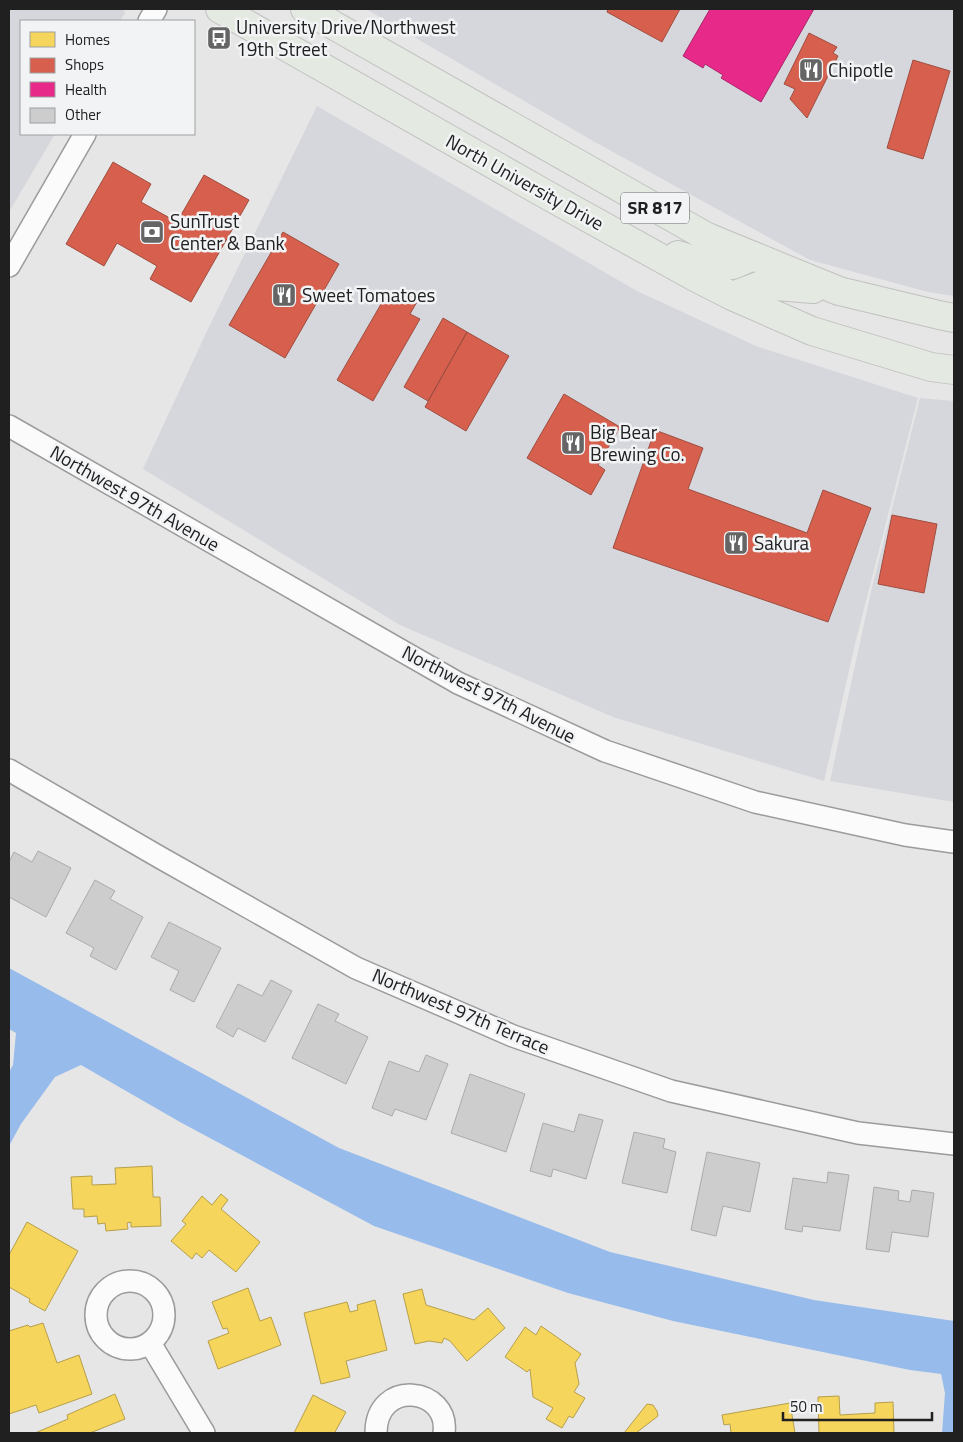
<svg xmlns="http://www.w3.org/2000/svg" width="963" height="1442" font-family="'Titillium Web',sans-serif">
<rect width="100%" height="100%" fill="#e6e6e7"/>
<path fill="#d6d7dc" d="M 9,9 L 123,9 L 125,13 L 120,21 L 21,21 L 21,134 L 55,134 L 9,212 Z
M 366,9 L 954,9 L 954,296 L 928,292 L 810,260 L 593,141 Z
M 317,106 L 637,291 L 756,346 L 918,398 L 855,644 L 824,781 L 613,717 L 400,625 L 143,469 L 207,331 Z
M 920,398 L 954,401 L 954,802 L 830,781 L 872,587 Z"/>
<path fill="#97bbeb" d="M 9,968 L 339,1148 L 610,1252 L 814,1300 L 954,1321 L 954,1433 L 942,1433 L 945,1393 L 941,1374 L 910,1370 L 673,1321 L 568,1293 L 374,1226 L 180,1122 L 81,1065 L 55,1077 L 21,1124 L 9,1146 L 9,1072 L 13,1065 L 16,1033 L 9,1029 Z"/>
<path fill="#f6d55c" stroke="#b69f4a" d="M 152,1166 L 153,1197 L 160,1197 L 161,1226 L 131,1227 L 131,1222 L 127,1223 L 128,1229 L 106,1231 L 105,1223 L 98,1224 L 97,1216 L 84,1217 L 84,1209 L 73,1209 L 71,1177 L 92,1176 L 92,1185 L 116,1184 L 115,1168 Z
M 221,1194 L 228,1200 L 221,1209 L 260,1242 L 236,1272 L 209,1250 L 202,1258 L 196,1253 L 192,1259 L 171,1241 L 186,1224 L 182,1221 L 202,1196 L 212,1205 Z
M 27,1222 L 78,1251 L 45,1311 L 29,1302 L 30,1299 L 9,1287 L 9,1255 Z
M 248,1288 L 260,1321 L 271,1317 L 281,1345 L 218,1369 L 208,1341 L 229,1333 L 227,1328 L 223,1329 L 212,1302 Z
M 422,1289 L 426,1305 L 474,1320 L 488,1308 L 505,1328 L 467,1361 L 450,1341 L 444,1338 L 442,1343 L 429,1341 L 415,1344 L 403,1294 Z
M 375,1300 L 387,1350 L 346,1361 L 350,1377 L 321,1384 L 304,1313 L 347,1302 L 350,1312 L 358,1310 L 357,1305 Z
M 43,1323 L 57,1363 L 79,1355 L 92,1394 L 39,1413 L 36,1405 L 9,1414 L 9,1331 L 28,1325 L 30,1327 Z
M 541,1326 L 581,1354 L 575,1363 L 579,1384 L 574,1392 L 585,1398 L 573,1418 L 569,1416 L 562,1428 L 546,1419 L 553,1408 L 533,1397 L 530,1369 L 527,1372 L 505,1357 L 525,1327 L 536,1335 Z
M 115,1394 L 125,1419 L 90,1433 L 35,1433 L 68,1419 L 67,1415 Z
M 313,1395 L 346,1412 L 335,1432 L 337,1433 L 294,1433 Z
M 839,1396 L 840,1415 L 875,1413 L 875,1403 L 893,1402 L 894,1433 L 819,1433 L 818,1397 Z
M 790,1403 L 795,1433 L 731,1433 L 730,1424 L 724,1425 L 722,1415 Z
M 647,1404 L 653,1405 L 657,1411 L 658,1416 L 636,1433 L 624,1433 Z"/>
<path fill="#d6604d" stroke="#9f4d40" d="M 608,9 L 680,9 L 662,42 L 607,12 Z
M 809,33 L 837,47 L 833,53 L 838,56 L 807,118 L 790,99 L 795,89 L 784,84 Z
M 913,60 L 950,71 L 923,159 L 887,148 Z
M 113,162 L 151,184 L 141,202 L 177,222 L 204,175 L 249,200 L 191,302 L 150,279 L 157,266 L 117,243 L 104,266 L 66,244 Z
M 283,232 L 339,264 L 285,358 L 229,325 Z
M 402,291 L 418,300 L 410,314 L 420,319 L 373,401 L 337,380 L 384,299 L 394,305 Z
M 443,318 L 467,332 L 428,401 L 404,387 Z
M 467,332 L 509,356 L 466,431 L 425,407 Z
M 564,394 L 620,427 L 598,465 L 605,470 L 591,495 L 527,458 Z
M 655,430 L 703,448 L 688,489 L 807,533 L 823,490 L 871,508 L 828,622 L 613,548 Z
M 892,515 L 937,524 L 924,593 L 878,584 Z"/>
<path fill="#e7298a" stroke="#ab266a" d="M 710,9 L 814,9 L 761,102 L 721,78 L 723,75 L 705,64 L 703,68 L 683,56 Z"/>
<path fill="#cdcdce" stroke="#ababab" d="M 38,851 L 71,868 L 46,917 L 9,897 L 9,862 L 14,852 L 32,862 Z
M 95,880 L 115,891 L 110,899 L 143,917 L 116,970 L 90,956 L 94,948 L 66,933 Z
M 169,922 L 221,948 L 194,1002 L 170,990 L 179,971 L 151,957 Z
M 271,980 L 292,991 L 265,1042 L 238,1028 L 233,1037 L 216,1027 L 238,984 L 262,996 Z
M 318,1004 L 339,1014 L 335,1021 L 368,1037 L 346,1084 L 292,1058 Z
M 426,1055 L 448,1064 L 426,1120 L 395,1109 L 392,1116 L 372,1108 L 389,1061 L 419,1072 Z
M 470,1074 L 525,1094 L 506,1152 L 451,1133 Z
M 579,1114 L 603,1120 L 586,1179 L 553,1169 L 551,1177 L 530,1171 L 543,1123 L 574,1132 Z
M 634,1132 L 665,1139 L 663,1148 L 676,1152 L 667,1193 L 622,1183 Z
M 707,1152 L 760,1163 L 750,1212 L 723,1206 L 716,1236 L 691,1230 Z
M 828,1172 L 849,1175 L 840,1231 L 803,1226 L 802,1232 L 785,1229 L 793,1178 L 827,1183 Z
M 874,1187 L 899,1191 L 898,1200 L 910,1202 L 912,1190 L 934,1193 L 928,1237 L 892,1232 L 889,1252 L 866,1249 Z"/>
<g fill="none" stroke-linecap="round" stroke-linejoin="round">
<defs>
<path id="street" d="M 149,21 L 156,9
M 9,266 L 85,134
M 9,426 L 458,683 L 605,751 L 755,802 L 905,835 L 954,842
M 9,770 L 161,858 L 356,968 L 513,1036 L 671,1091 L 858,1133 L 954,1144
M96 1315a34 34 0 1 1 68 0a34 34 0 1 1-68 0Z
M 150,1343 L 204,1433
M 376,1433 C 376,1378 450,1387 444,1433"/>
<path id="primary" d="M 220,9 L 547,195 L 693,276 L 732,296 L 812,331 L 931,367 L 954,370
M 305,9 L 707,237 L 839,291 L 939,315 L 954,318
M 678,255 L 711,266 L 733,265 L 754,256
M 732,296 L 761,285 L 813,289"/>
</defs>
<use href="#street" stroke="#9b9b9c" stroke-width="24"/>
<use href="#primary" stroke="#c1c1c1" stroke-width="30"/>
<use href="#street" stroke="#fbfbfb" stroke-width="21"/>
<use href="#primary" stroke="#e4e9e1" stroke-width="28"/>
</g>
<defs>
<symbol id="bus-square" viewBox="-11 -11 22 22"><rect x="-9" y="-9" width="18" height="18" rx="4" fill="#656566" stroke="#f2f3f5"/><path d="M-5-6H5V4H4V6H2V4H-2V6H-4V4H-5ZM-3.5-4V0h7V-4ZM-3.5 1.2v1.5H-2V1.2ZM2 1.2v1.5H3.5V1.2Z" fill="#fff"/></symbol>
<symbol id="restaurant-square" viewBox="-11 -11 22 22"><rect x="-9" y="-9" width="18" height="18" rx="4" fill="#656566" stroke="#f2f3f5"/><path d="M-5-6h1v4h1v-4h1v4h1v-4h1v5L-1.5 .5V6h-2V.5L-5-1ZM5-6V6H3V1.5H1.5Q1.5-4 5-6Z" fill="#fff"/></symbol>
<symbol id="bank-square" viewBox="-11 -11 22 22"><rect x="-9" y="-9" width="18" height="18" rx="4" fill="#656566" stroke="#f2f3f5"/><path d="M-6-4H6V4H-6ZM0-2.3a2.3 2.3 0 1 0 0 4.6a2.3 2.3 0 1 0 0-4.6Z" fill="#fff"/></symbol>
</defs>
<g fill-rule="evenodd">
<use href="#bus-square" x="205" y="24" width="28" height="28"/>
<use href="#restaurant-square" x="797" y="56" width="28" height="28"/>
<use href="#bank-square" x="138" y="218" width="28" height="28"/>
<use href="#restaurant-square" x="270" y="281" width="28" height="28"/>
<use href="#restaurant-square" x="559" y="429" width="28" height="28"/>
<use href="#restaurant-square" x="722" y="529" width="28" height="28"/>
</g>
<g text-anchor="middle" stroke-width="5" stroke-linejoin="round" paint-order="stroke">
<rect fill="#f2f3f5" stroke="#5f5f61" stroke-width="1" x="621" y="192.5" width="68" height="31" rx="4"/>
<g font-size="18" font-weight="bold" fill="#202021">
<text x="655" y="214">SR 817</text>
</g>
<g font-size="19" fill="#202021" stroke="#f2f3f5" text-anchor="start">
<text x="236" y="34">University Drive/Northwest<tspan x="236" dy="22">19th Street</tspan></text>
<text x="828" y="77">Chipotle</text>
<text x="170" y="228">SunTrust<tspan x="170" dy="22">Center &amp; Bank</tspan></text>
<text x="302" y="302">Sweet Tomatoes</text>
<text x="590" y="439">Big Bear<tspan x="590" dy="22">Brewing Co.</tspan></text>
<text x="754" y="550">Sakura</text>
</g>
<g font-size="19" fill="#202021" stroke="#f2f3f5">
<text transform="translate(525 182) rotate(29)" y="7">North University Drive</text>
<text transform="translate(135 498) rotate(30)" y="7">Northwest 97th Avenue</text>
<text transform="translate(489 694) rotate(27)" y="7">Northwest 97th Avenue</text>
<text transform="translate(461 1011) rotate(23)" y="7">Northwest 97th Terrace</text>
</g>
</g>
<rect width="963" height="1442" fill="none" stroke="#202021" stroke-width="20"/>
<rect x="20" y="20" width="175" height="115" fill="#f2f3f5" stroke="#9e9fa0"/>
<rect x="30" y="32" width="25" height="15" fill="#f6d55c" stroke="#9e9fa0"/>
<text x="65" y="45" font-size="15" fill="#202021">Homes</text>
<rect x="30" y="58" width="25" height="15" fill="#d6604d" stroke="#9e9fa0"/>
<text x="65" y="70" font-size="15" fill="#202021">Shops</text>
<rect x="30" y="82" width="25" height="15" fill="#e7298a" stroke="#9e9fa0"/>
<text x="65" y="95" font-size="15" fill="#202021">Health</text>
<rect x="30" y="108" width="25" height="15" fill="#cdcdce" stroke="#9e9fa0"/>
<text x="65" y="120" font-size="15" fill="#202021">Other</text>
<path d="M783 1412v8h149v-8" fill="none" stroke="#202021" stroke-width="2.5"/>
<text x="790" y="1412" font-size="15" fill="#202021" stroke="#f2f3f5" stroke-width="4" paint-order="stroke">50 m</text>
</svg>
